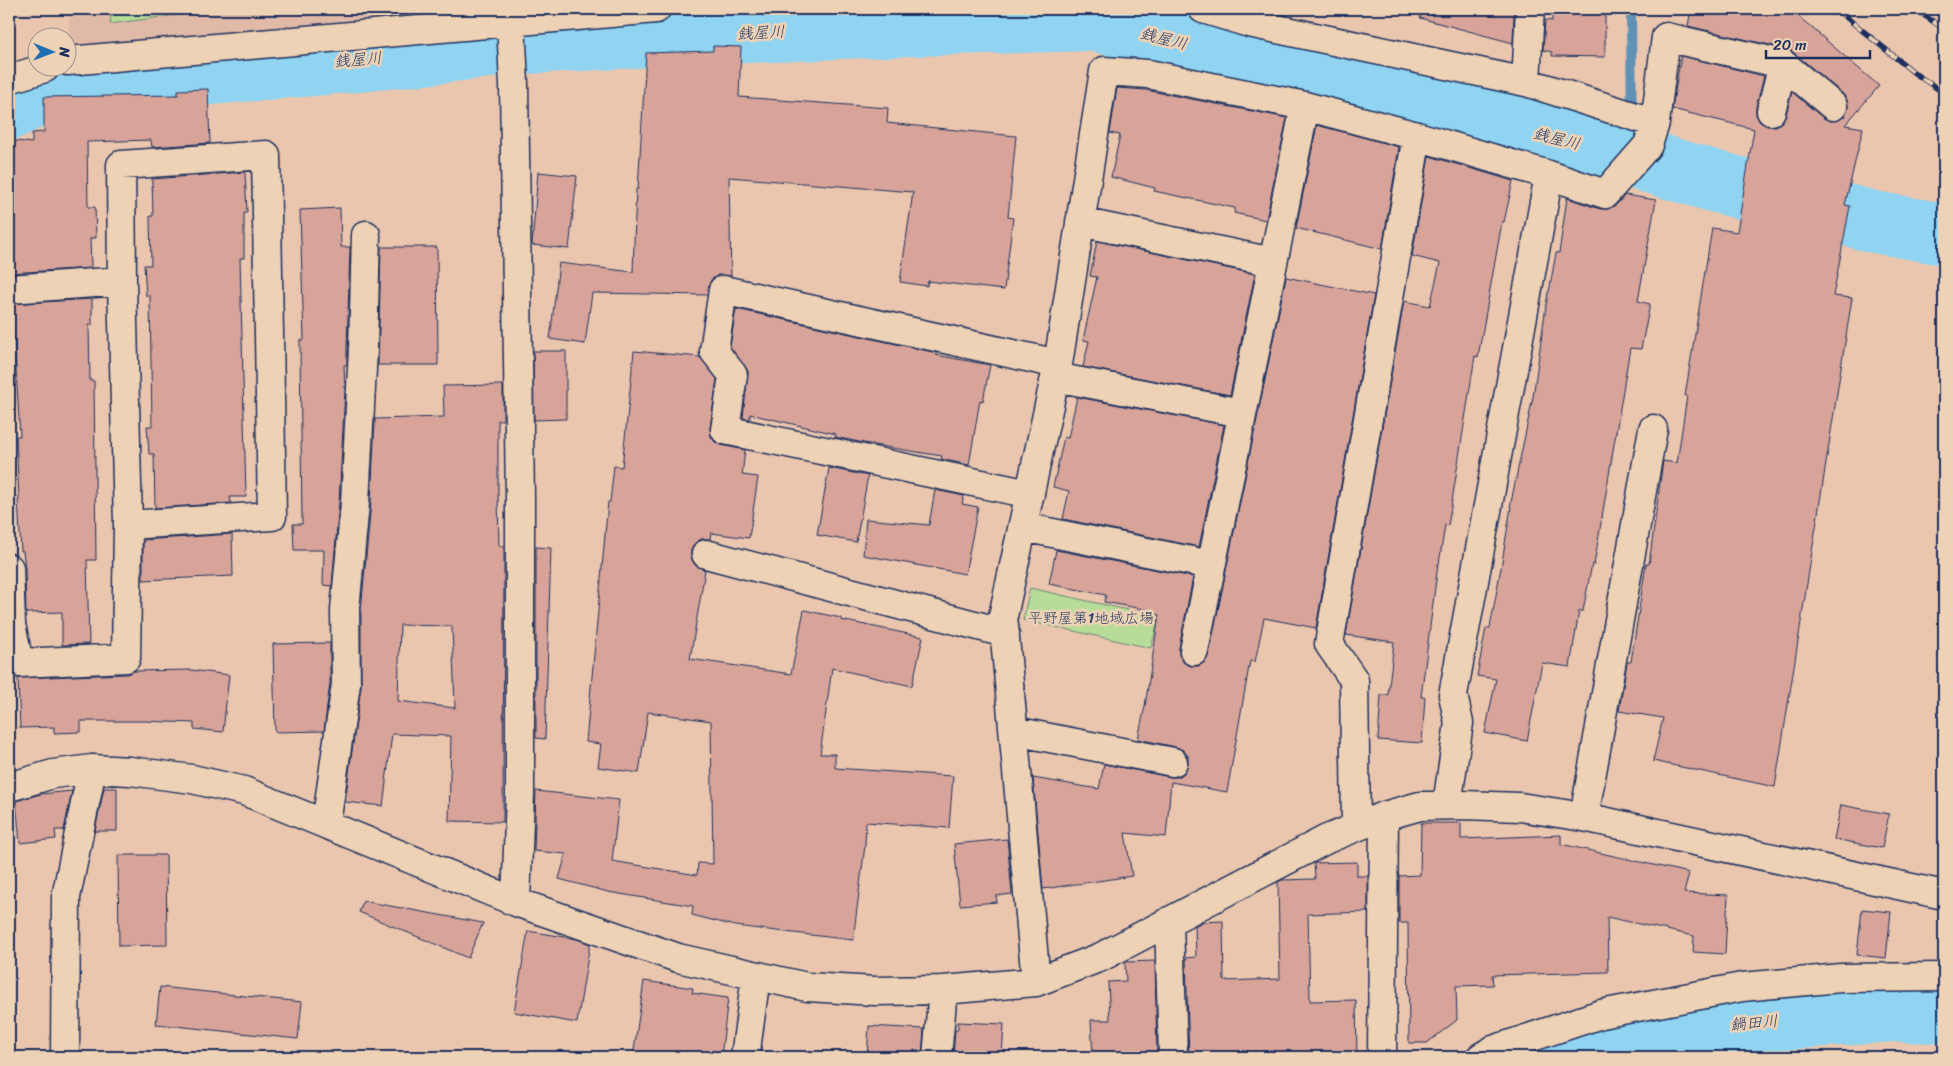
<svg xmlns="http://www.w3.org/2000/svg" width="1953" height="1066" font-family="Sriracha,'Klee One',sans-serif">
<rect width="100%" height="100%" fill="#ebc6ae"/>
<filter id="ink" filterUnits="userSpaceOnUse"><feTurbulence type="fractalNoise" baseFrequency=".02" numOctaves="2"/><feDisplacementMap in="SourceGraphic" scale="10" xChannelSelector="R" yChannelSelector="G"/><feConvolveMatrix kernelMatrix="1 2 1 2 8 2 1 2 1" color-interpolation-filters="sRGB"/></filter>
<g filter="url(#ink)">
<path fill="#e1b9a7" d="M 69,9 L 480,9 L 69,49 Z
M 1781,1044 L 1781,1057 L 1665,1057 L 1727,1048 Z"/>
<path fill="#b6dc97" stroke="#68867a" d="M 112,9 L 220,9 L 110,24 Z
M 1030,588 L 1159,617 L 1151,648 L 1023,620 Z"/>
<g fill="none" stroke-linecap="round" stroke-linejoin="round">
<path stroke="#6192b6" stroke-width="10" d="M 1631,9 L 1632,156"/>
<path stroke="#90d4f1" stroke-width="62" d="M 9,109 L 53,88 L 358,61 L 527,43 L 653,36 L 912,25 L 1093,20 L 1632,157 L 1713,181 L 1874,222 L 1944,234
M 1567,1057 L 1582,1051 L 1732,1023 L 1892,1011 L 1944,1012"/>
</g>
<path fill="#d8a49a" stroke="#1b2f5e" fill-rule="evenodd" d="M 1421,9 L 1501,9 L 1514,12 L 1513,43 L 1420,18 Z
M 1552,9 L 1605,9 L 1605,57 L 1552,56 L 1552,52 L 1543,50 L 1545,20 L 1552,21 Z
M 1691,9 L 1790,9 L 1879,86 L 1845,125 L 1863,128 L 1845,205 L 1850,206 L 1833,296 L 1852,298 L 1775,787 L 1653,761 L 1663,718 L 1619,711 L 1627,662 L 1631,662 L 1646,564 L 1649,564 L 1663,461 L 1677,463 L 1687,396 L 1685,396 L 1712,228 L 1737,232 L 1754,129 L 1672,109 L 1681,56 L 1764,76 L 1756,107 L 1756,115 L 1760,122 L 1767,126 L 1776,126 L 1782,122 L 1786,115 L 1792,92 L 1823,118 L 1830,121 L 1839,120 L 1845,116 L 1848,108 L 1847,100 L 1843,94 L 1793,52 L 1787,49 L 1688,26 Z
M 713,46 L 741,47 L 739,97 L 888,108 L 887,123 L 1016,136 L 1008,217 L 1013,218 L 1004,290 L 928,281 L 927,286 L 900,282 L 913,192 L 729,177 L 731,276 L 718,275 L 711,280 L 707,295 L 592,293 L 585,344 L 550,339 L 559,263 L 633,272 L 636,189 L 638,189 L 646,53 L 713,51 Z
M 1117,88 L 1146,90 L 1287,118 L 1266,220 L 1234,213 L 1235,208 L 1154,191 L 1155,188 L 1111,177 L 1120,135 L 1110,133 Z
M 208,89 L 210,143 L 152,147 L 151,140 L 87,142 L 88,207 L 95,207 L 96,238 L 90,238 L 91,268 L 9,273 L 9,140 L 32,143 L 32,133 L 44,132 L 44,97 L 178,95 L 178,90 Z
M 1317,125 L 1399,147 L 1382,249 L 1296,228 Z
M 1429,156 L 1513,181 L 1504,222 L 1502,222 L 1478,357 L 1475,356 L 1448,526 L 1445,525 L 1439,564 L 1438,564 L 1421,697 L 1425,697 L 1422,743 L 1378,740 L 1381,695 L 1388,695 L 1394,642 L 1346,635 L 1404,301 L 1430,306 L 1440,263 L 1412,256 Z
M 245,172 L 247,213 L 244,213 L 244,258 L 240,258 L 246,497 L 230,497 L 231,503 L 155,508 L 154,454 L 149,454 L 147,426 L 152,426 L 150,296 L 146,296 L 144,265 L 151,265 L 150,216 L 153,216 L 152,179 Z
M 538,172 L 577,176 L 569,249 L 532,245 Z
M 1625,195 L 1656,200 L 1638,301 L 1650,304 L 1641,349 L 1630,348 L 1594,565 L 1592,564 L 1583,611 L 1579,611 L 1570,667 L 1542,663 L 1527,741 L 1485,733 L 1496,679 L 1477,676 L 1486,628 L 1490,628 L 1502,562 L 1511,507 L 1510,507 L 1533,397 L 1548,292 L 1549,292 L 1556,253 L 1559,253 L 1567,198 L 1600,209 L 1608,209 L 1617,204 Z
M 340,208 L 341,247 L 350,247 L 347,348 L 347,365 L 344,365 L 345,389 L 339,502 L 332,586 L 323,585 L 324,550 L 294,550 L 293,524 L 302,524 L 300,340 L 304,340 L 300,210 Z
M 1097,241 L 1255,274 L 1230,395 L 1083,367 L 1089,341 L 1083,340 L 1097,277 L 1090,276 Z
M 381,247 L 437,247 L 438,365 L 378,365 Z
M 1286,277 L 1374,295 L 1316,628 L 1264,618 L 1255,662 L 1250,661 L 1227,792 L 1171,782 L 1166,837 L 1125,833 L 1132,876 L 1043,889 L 1033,778 L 1099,789 L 1104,764 L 1170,777 L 1179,777 L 1184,773 L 1188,764 L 1188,756 L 1183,750 L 1176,747 L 1138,739 L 1145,706 L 1159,615 L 1153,614 L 1154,611 L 1104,602 L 1106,595 L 1049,584 L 1056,550 L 1193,577 L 1179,648 L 1179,655 L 1184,663 L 1191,666 L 1199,666 L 1206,661 L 1209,654 Z
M 92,299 L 92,325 L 89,325 L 90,381 L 94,381 L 96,560 L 87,560 L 89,644 L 62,645 L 62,612 L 26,613 L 25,567 L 23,551 L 21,551 L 18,500 L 19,500 L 16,436 L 20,436 L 14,335 L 9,334 L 9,304 Z
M 736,309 L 937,353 L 936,355 L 990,365 L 983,401 L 980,400 L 969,465 L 941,459 L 942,456 L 874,445 L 835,437 L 836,434 L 750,414 L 750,419 L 743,418 L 748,371 L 730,347 Z
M 533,351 L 566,351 L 566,419 L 534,420 Z
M 634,351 L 700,357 L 717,379 L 710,428 L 711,436 L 715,442 L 721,445 L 745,450 L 742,475 L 758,477 L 749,538 L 711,533 L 710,539 L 701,539 L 695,543 L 691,550 L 691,558 L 695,565 L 705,570 L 690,659 L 791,674 L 804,610 L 841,618 L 841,620 L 923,637 L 912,686 L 832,668 L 820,754 L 835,754 L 835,768 L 953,776 L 949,828 L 866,822 L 865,845 L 853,940 L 735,926 L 692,915 L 693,906 L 608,892 L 559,879 L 566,854 L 534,851 L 536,791 L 619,800 L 612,861 L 697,875 L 698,863 L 713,864 L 711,721 L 648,712 L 639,773 L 598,767 L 601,744 L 586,742 L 608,502 L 610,502 L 614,466 L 622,467 Z
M 503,385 L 503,420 L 498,420 L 498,492 L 499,546 L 504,546 L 503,822 L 449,821 L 451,736 L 392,734 L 383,806 L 345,802 L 361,686 L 361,611 L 371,504 L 375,419 L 444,417 L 443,386 ZM 400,625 L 452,626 L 455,708 L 398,701 Z
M 1077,397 L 1224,425 L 1199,547 L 1063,519 L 1069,491 L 1053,487 L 1064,437 L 1068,438 Z
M 829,468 L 868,476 L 856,542 L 817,535 Z
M 935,490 L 964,496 L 962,504 L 978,507 L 965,574 L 863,555 L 866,519 L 929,525 Z
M 232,534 L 233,576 L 143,580 L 143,540 Z
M 536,547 L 551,548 L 545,739 L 536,738 Z
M 330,643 L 330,683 L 324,731 L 275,732 L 273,644 Z
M 191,670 L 229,675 L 223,732 L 194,729 L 194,723 L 144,721 L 81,721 L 81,732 L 54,733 L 54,727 L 20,728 L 18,678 L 127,674 L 134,671 Z
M 104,788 L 117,788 L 117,831 L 95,831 Z
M 72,791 L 64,830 L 55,830 L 56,839 L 20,843 L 16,801 L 41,794 Z
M 1841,805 L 1889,814 L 1882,848 L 1834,839 Z
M 1421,823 L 1461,823 L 1461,839 L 1561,835 L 1561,844 L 1689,873 L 1684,893 L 1728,895 L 1725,954 L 1693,952 L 1694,936 L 1607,917 L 1608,972 L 1492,975 L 1493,985 L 1456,986 L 1457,1020 L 1427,1043 L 1409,1043 L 1408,923 L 1399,923 L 1399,876 L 1420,875 Z
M 1007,839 L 1012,894 L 996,896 L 997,902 L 960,905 L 954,844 Z
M 118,855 L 166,855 L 167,945 L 119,946 Z
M 1357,862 L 1357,876 L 1368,876 L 1368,912 L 1308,914 L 1310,1001 L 1356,1000 L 1357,1057 L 1189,1057 L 1186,958 L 1196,957 L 1195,926 L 1202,922 L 1223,921 L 1224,981 L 1280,979 L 1278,882 L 1282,880 L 1315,879 L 1314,863 Z
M 363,901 L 483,923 L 468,958 L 359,912 Z
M 1862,909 L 1891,912 L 1886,958 L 1857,955 Z
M 528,931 L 577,939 L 590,944 L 577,1023 L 514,1012 Z
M 1155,961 L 1157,1057 L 1093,1057 L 1091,1020 L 1110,1020 L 1108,982 L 1126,981 L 1125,962 Z
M 644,981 L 693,988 L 692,993 L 728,998 L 721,1057 L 633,1057 Z
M 160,987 L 302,1002 L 298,1039 L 156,1024 Z
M 958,1022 L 1004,1024 L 1002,1057 L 953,1057 L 955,1030 L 958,1030 Z
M 869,1026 L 924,1029 L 922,1057 L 867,1057 Z"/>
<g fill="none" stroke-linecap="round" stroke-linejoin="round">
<defs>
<path id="minor" d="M 1203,9 L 1249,23 L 1526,82 L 1655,123 L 1666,37 L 1783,64 L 1833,106
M 511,22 L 514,84 L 520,499 L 520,794 L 516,902
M 68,61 L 656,9
M 9,79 L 45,68
M 1526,82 L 1530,9
M 1771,111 L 1783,64
M 1080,222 L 1273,262
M 122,281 L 121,165 L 266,155 L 272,516 L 128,525
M 9,289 L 122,281 L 128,525 L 126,658 L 19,663 L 11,624 L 9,568
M 1055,377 L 1242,413
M 1030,494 L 725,430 L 733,375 L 714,351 L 723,290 L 1058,364
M 1023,527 L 1211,565
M 706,554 L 1005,633
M 1194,651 L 1305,106
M 1014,731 L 1173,762
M 9,787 L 53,774 L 92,769 L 130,771 L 192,779 L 244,791 L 516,902 L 678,958 L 807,987 L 875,991 L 943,990 L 1036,982 L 1101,957 L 1327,839 L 1384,816 L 1420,806 L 1463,805 L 1520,807 L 1584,817 L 1944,895
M 1447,805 L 1459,723 L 1453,695 L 1549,175
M 1584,817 L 1653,429
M 326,824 L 346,684 L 345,610 L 355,503 L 363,349 L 366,235
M 1356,827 L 1354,680 L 1329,644 L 1417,136
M 1169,922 L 1173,1057
M 1036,982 L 1003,616 L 1058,364 L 1104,71 L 1148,74 L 1305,106 L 1417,136 L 1549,175 L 1605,194 L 1648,145 L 1655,123
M 65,1057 L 66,897 L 92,769
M 745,1057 L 756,976
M 937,1057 L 943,990
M 1382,1057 L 1384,816
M 1481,1057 L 1493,1050 L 1601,1014 L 1742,987 L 1841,978 L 1944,977"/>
</defs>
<use href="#minor" stroke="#1b2f5e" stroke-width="31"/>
<use href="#minor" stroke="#eed2b5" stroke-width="28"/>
<defs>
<path id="rail" d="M 1836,9 L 1917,75 L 1944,93
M 1915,9 L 1944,29"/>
</defs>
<use href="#rail" stroke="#1b2f5e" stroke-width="5.5"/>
<use href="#rail" stroke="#eed2b5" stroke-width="4" stroke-dasharray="11" stroke-linecap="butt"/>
</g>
</g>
<g text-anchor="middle" stroke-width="5" stroke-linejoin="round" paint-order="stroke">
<g font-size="15" fill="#2a4064" stroke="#eed2b5">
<text x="1091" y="623">平野屋第1地域広場</text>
</g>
<g font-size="16" font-style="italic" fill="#27406d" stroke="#eed2b5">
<text transform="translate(761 32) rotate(-3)" y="6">銭屋川</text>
<text transform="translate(1164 38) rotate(14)" y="6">銭屋川</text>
<text transform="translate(358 59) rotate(-5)" y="6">銭屋川</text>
<text transform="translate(1557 138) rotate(14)" y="6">銭屋川</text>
<text transform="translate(1754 1022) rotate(-5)" y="6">鍋田川</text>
</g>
</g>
<rect width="1953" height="1066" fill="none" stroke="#eed2b5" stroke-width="30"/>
<rect x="15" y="15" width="1923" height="1036" fill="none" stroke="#1b2f5e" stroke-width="2" filter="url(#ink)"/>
<g transform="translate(52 52) rotate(91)"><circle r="24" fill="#eed2b5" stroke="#9a9192"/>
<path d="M0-4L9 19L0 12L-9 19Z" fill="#1f6fb2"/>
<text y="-8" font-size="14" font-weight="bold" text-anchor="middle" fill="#1b2f5e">N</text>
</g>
<path d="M1766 50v8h104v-8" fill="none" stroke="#1b2f5e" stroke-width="2.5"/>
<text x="1773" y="50" font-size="15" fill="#1b2f5e" stroke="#eed2b5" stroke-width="4" paint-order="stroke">20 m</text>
</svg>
